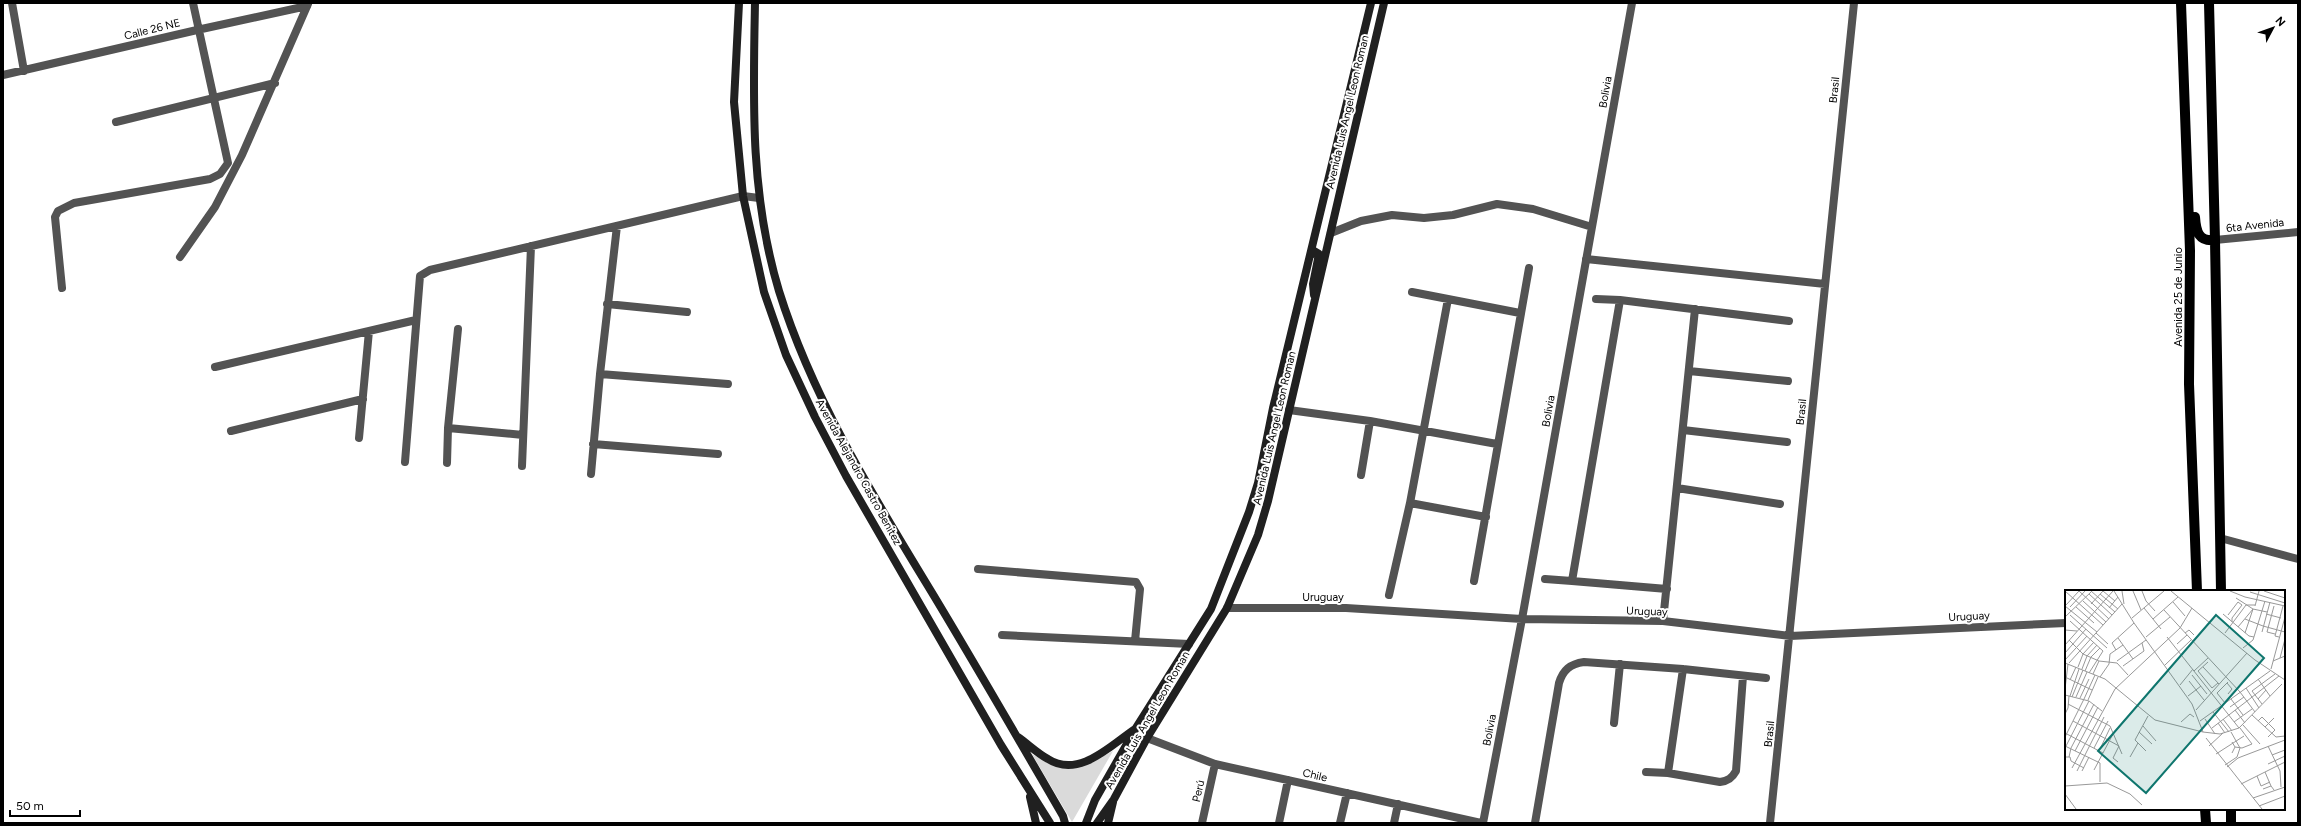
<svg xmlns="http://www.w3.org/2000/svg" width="2301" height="826" font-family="Figtree,sans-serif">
<rect width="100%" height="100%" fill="#fff"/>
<path fill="#dadada" d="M 1113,751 L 1072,822 L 1032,754 C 1068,774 1079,770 1113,751 Z"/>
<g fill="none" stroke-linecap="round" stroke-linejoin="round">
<path stroke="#535353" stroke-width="8" d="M 12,3 L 24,71
M 3,75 L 197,30 L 307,6
M 116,122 L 275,83
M 1331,233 L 1361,221 L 1392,215 L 1424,218 L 1453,215 L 1497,204 L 1533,209 L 1592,227
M 2215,240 L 2298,232
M 180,257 L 215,207 L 242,155 L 308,4
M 1586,259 L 1825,284
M 62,288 L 55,217 L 58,211 L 74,203 L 210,179 L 220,174 L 228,163 L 193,3
M 1412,292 L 1520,313
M 1596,299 L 1620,300
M 607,304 L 687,312
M 215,367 L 416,320
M 1689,371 L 1788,381
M 600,374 L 728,384
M 1289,410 L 1370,421 L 1497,444
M 448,428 L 523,435
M 1683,430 L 1787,442
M 231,431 L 363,399
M 359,438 L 369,331
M 593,444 L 718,454
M 405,462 L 420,276 L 430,270 L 743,196 L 759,198
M 447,463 L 448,428 L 458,329
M 522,466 L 531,246
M 591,474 L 600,374 L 617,226
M 1361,475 L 1370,421
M 1677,488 L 1780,504
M 1410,503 L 1486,517
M 2220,538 L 2298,559
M 978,569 L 1136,582 L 1140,589 L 1135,641
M 1545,579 L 1572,581
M 1474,581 L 1529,268
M 1667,589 L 1572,581 L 1620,300 L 1789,321
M 1389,595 L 1410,503 L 1448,299
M 1227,608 L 1346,608 L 1522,619 L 1663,621 L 1790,636 L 2066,623
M 1663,621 L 1695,309
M 1002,635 L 1189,644
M 1614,723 L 1620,664
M 1147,738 L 1215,764 L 1481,823
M 1646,772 L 1668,773 L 1720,782 C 1728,781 1732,778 1736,771 L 1743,676
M 1668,773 L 1683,669
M 1202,823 L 1215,764
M 1279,823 L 1288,780
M 1340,823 L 1347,793
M 1394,823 L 1398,804
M 1483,823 L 1522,619 L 1632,3
M 1535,823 L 1559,683 C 1563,670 1570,664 1584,662 L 1683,669 L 1766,678
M 1770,823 L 1854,3"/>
<path stroke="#202020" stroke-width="8" d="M 739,3 L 734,102 L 743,196 L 764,292 L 786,355 L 815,417 L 846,476 L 1001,745 L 1050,823
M 755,3 C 753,101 750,195 779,291 C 813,400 875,499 934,596 C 978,669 1020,742 1063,816 L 1065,823
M 1311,255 L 1314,251 L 1319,254 L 1313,284 L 1314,295
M 1018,737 C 1028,744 1037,753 1048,759 C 1079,779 1111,745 1135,729
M 1030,797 L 1036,823
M 1086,823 L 1095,800 L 1136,728 L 1211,609 L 1249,512 L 1258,483 L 1273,408 L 1371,3
M 1097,823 L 1114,799 L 1147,738 L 1227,608 L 1258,535 L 1268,501 L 1384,3
M 1108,823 L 1113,802"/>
<path stroke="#000" stroke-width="10" d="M 2181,3 L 2190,251 L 2189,384 L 2197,591
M 2209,3 L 2215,240 L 2221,591
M 2195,217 C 2196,232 2199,242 2215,240
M 2205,809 L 2206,823
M 2231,809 L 2231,823"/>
</g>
<g text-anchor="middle" stroke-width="4" stroke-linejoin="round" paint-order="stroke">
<g font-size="11" fill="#000" stroke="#fff">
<text transform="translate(152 29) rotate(-14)" y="4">Calle 26 NE</text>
<text transform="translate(1834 90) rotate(-84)" y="4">Brasil</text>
<text transform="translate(1605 92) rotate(-80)" y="4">Bolivia</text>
<text transform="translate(1347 112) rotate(-77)" y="4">Avenida Luis Angel Leon Roman</text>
<text transform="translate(2255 225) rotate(-6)" y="4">6ta Avenida</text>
<text transform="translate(2178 297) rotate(-90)" y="4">Avenida 25 de Junio</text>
<text transform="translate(1548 411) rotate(-80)" y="4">Bolivia</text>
<text transform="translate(1801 412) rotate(-84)" y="4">Brasil</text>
<text transform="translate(1274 428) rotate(-77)" y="4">Avenida Luis Angel Leon Roman</text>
<text transform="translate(859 472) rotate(61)" y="4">Avenida Alejandro Castro Benitez</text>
<text x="1323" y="601">Uruguay</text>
<text transform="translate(1647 611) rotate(2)" y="4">Uruguay</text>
<text transform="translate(1969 616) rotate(-3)" y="4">Uruguay</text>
<text transform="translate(1147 720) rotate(-60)" y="4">Avenida Luis Angel Leon Roman</text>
<text transform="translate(1489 730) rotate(-79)" y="4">Bolivia</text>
<text transform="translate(1769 734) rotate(-84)" y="4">Brasil</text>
<text transform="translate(1315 775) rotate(13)" y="4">Chile</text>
<text transform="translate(1198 791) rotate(-77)" y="4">Perú</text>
</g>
</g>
<g transform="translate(2065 590)">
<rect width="220" height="220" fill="#fff"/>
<path fill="none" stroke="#999" stroke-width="1" d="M 0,1 L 38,35M 14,1 L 44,29M 26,1 L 50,22M 38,1 L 50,11M 49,1 L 69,33 L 127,114 L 138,142M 57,1 L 59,14M 68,1 L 76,20M 77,1 L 81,11 L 90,21M 106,1 L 190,70 L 220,90M 165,1 L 180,7 L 220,16M 199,1 L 220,8M 185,2 L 220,13M 24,4 L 47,25M 35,4 L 53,19M 171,8 L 188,19 L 202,22M 0,11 L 0,45M 18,11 L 41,32M 108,12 L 120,26M 26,14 L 38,1M 1,15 L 14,1M 0,16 L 32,42M 190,16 L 194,1M 209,16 L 202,42 L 210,44M 5,17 L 20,1M 11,17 L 29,33M 44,18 L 53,7M 79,18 L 96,39M 99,20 L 175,102 L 190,122M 158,24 L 184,46 L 189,47M 201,24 L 216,28M 5,25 L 42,58M 163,25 L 173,12 L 177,15 L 167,28 L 167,32M 0,27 L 27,1M 67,28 L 99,1M 88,29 L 113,7M 180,29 L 198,36M 5,31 L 38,61 L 24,83M 198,36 L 220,42M 173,37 L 188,19M 0,40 L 12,41M 197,42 L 205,12M 31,43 L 43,54M 120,43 L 124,40 L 129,45M 160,43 L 181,15 L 190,15M 180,43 L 188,19M 81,47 L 105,27M 102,47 L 174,138M 214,47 L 210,46 L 218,16M 53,48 L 68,69M 4,50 L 18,64 L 34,71 L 52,73 L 63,85M 112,54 L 122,45M 0,55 L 48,1M 178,58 L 188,50 L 200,11M 51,60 L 47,53 L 69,33M 0,63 L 21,39M 215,68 L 220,49M 0,70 L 22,46M 52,71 L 81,50M 208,71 L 220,66M 143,72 L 133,81 L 147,98 L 153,93M 0,73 L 40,89 L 90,130 L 138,142M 4,73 L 57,14M 100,75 L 126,50M 58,76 L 79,61 L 77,53M 13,77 L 18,64 L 29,52M 138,77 L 154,94M 17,79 L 22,66 L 32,55M 206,79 L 220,27M 20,81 L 26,67 L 35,58M 129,81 L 143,68M 28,84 L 34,71M 127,85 L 142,104M 0,87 L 27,100M 35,87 L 44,74 L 45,64 L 58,55M 193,89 L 205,106M 5,90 L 11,77M 124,91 L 139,110M 162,93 L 167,99 L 163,104M 115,95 L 128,79M 181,98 L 194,118M 0,99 L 3,74M 0,105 L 24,111 L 37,121M 5,106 L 14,79M 123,106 L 136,96M 7,107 L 18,80M 11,107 L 22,82M 15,108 L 24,89M 19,109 L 30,85M 166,109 L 178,125M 193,109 L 201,100M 23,110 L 33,87M 182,111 L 214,86M 160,113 L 152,103 L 163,92M 3,114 L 45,136 L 57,164M 197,114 L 187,101 L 210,84M 165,117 L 179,107M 131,120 L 182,63M 170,120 L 180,133M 148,122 L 164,142M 0,124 L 3,118 L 4,106M 187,125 L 211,147 L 220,146M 140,129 L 150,144M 158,129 L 167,141M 8,131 L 54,156 L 48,168 L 53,172M 135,131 L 205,81M 193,131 L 197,127 L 210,140 L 203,147M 116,132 L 125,124 L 129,127M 169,132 L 187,119M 153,133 L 160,143M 178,135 L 195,154M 78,136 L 91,151M 200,137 L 209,128M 147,138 L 182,111M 74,142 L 87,154M 138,142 L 155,144 L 174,138 L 217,94M 0,143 L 38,163M 0,147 L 19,109M 141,148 L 197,219M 0,156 L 35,173 L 35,192M 144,156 L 158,143M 203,156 L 215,181 L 216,197M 170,157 L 177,158 L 187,154 L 175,138M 0,158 L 24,111M 29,158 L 43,131M 10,161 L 33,117M 34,161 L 45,138M 81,161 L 70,150 L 83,126M 167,163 L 170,157 L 167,152M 151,164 L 179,146M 207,165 L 220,160M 0,167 L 5,167 L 6,171 L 19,178M 4,167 L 6,158 L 29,114M 65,167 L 73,153M 203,174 L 220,166M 160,175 L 172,167 L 175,158 L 166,142M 162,177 L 173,168 L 220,150M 7,178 L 50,99 L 115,38 L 127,18M 29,180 L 48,144M 12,181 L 39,127M 17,181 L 24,167M 200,182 L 206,196M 192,186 L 196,196 L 205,192M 176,194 L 220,172M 0,196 L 42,193 L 65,204 L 77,215M 198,199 L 206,196 L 209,200M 0,204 L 11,219M 188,208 L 220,197M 194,216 L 220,206"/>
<path fill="#0f766e" fill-opacity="0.15" stroke="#0f766e" stroke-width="2" d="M 151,25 L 199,68 L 81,203 L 33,161 Z"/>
<rect width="220" height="220" fill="none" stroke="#000" stroke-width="2"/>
</g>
<rect width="2301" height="826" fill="none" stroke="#000000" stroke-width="8"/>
<g transform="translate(2273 28) rotate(49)" stroke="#ffffff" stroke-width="3" paint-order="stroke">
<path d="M0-3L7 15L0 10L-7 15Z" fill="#000000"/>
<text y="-6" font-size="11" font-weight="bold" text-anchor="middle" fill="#000000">N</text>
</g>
<path d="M10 810v6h70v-6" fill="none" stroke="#000000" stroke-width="2"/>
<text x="16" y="810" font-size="12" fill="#000000" stroke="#ffffff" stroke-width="3" paint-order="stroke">50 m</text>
</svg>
